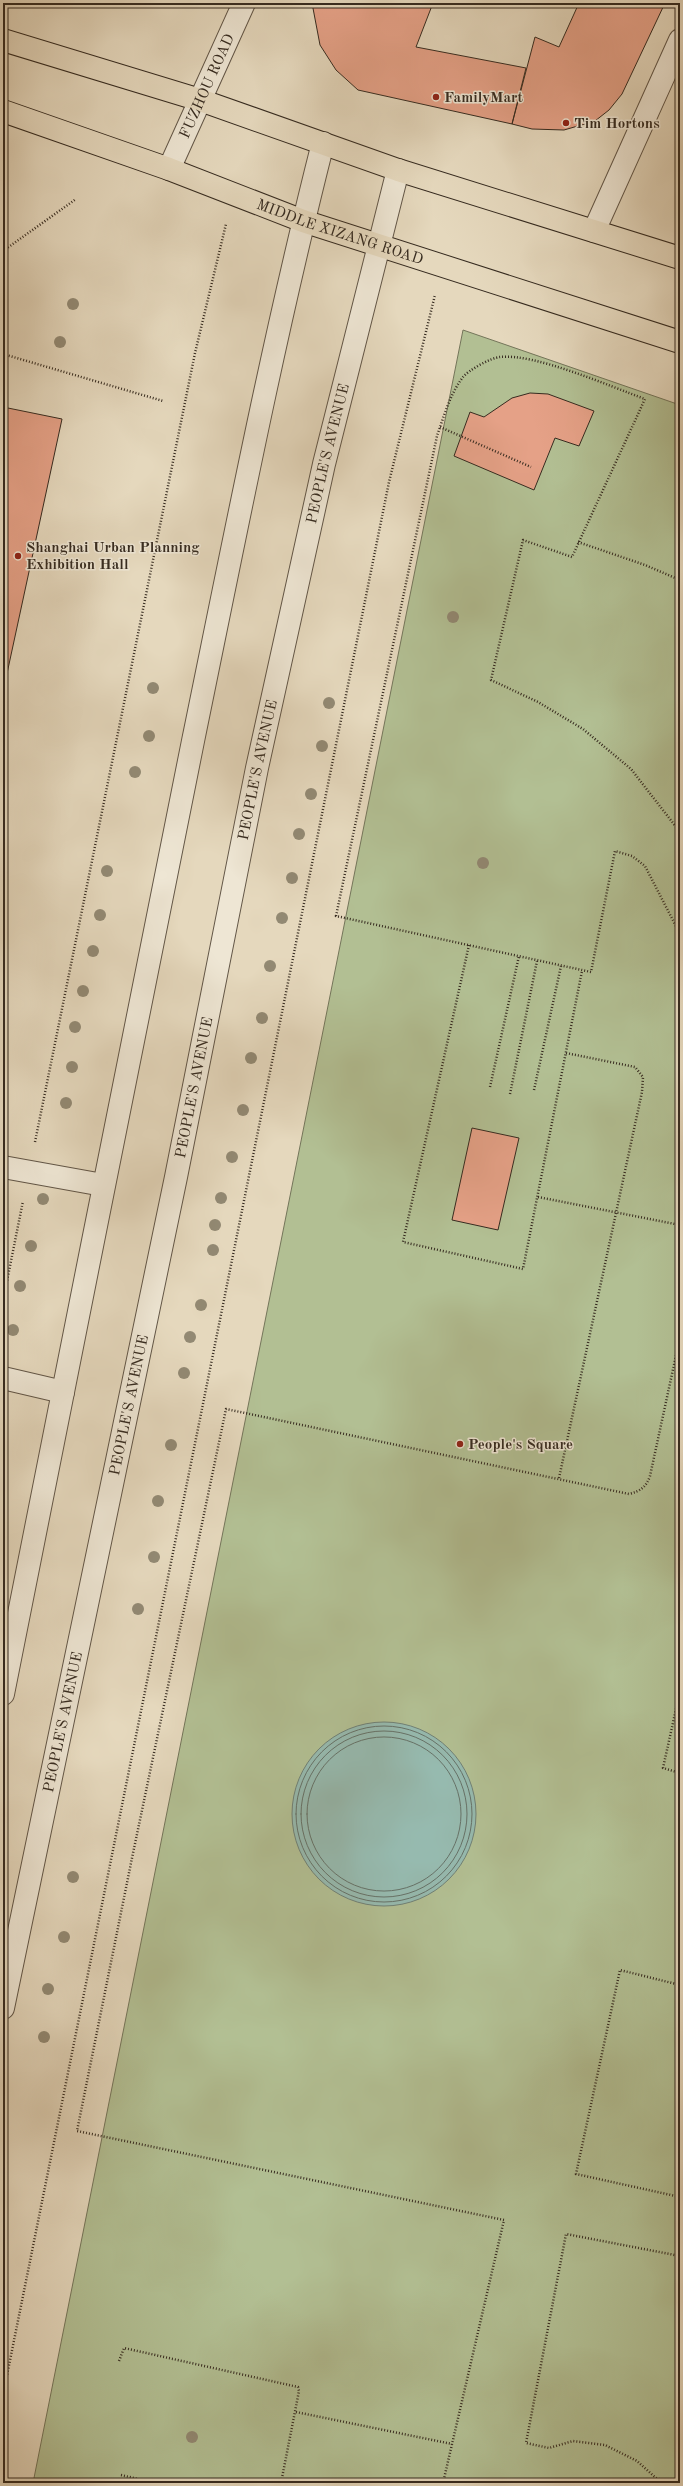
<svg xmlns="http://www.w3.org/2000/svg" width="683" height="2486" font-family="'Old Standard TT',serif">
<rect width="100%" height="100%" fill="#e5d8bd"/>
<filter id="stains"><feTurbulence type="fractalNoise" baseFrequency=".005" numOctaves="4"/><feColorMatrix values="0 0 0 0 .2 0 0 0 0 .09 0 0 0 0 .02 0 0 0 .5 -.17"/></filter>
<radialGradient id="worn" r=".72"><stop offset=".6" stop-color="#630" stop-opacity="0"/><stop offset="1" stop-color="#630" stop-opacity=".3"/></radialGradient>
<path fill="#b2bf93" stroke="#74755a" d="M 463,330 L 680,405 L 680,2483 L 33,2483 Z"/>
<path fill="#96baaf" stroke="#708176" d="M292 1814a92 92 0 1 1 184 0a92 92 0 1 1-184 0Z"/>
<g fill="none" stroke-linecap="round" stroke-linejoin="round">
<path stroke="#667268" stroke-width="1" d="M296 1814a88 88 0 1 1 176 0a88 88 0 1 1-176 0Z
M301 1814a83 83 0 1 1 166 0a83 83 0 1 1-166 0Z
M307 1814a77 77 0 1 1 154 0a77 77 0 1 1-154 0Z"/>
</g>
<path fill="#e5a187" stroke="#362b20" d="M 312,3 L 433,3 L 416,47 L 526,68 L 512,124 L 358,90 L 336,70 L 320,45 Z
M 579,3 L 665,3 L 622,94 L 609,110 L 595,121 L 564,130 L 532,129 L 512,124 L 535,37 L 559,47 Z
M 530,393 L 548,394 L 594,411 L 579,446 L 555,438 L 534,490 L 454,456 L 470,412 L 484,417 L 512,398 Z
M 3,407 L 62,419 L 3,692 Z
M 472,1128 L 519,1138 L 498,1230 L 452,1220 Z"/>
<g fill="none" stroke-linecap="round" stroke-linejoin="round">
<defs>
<g id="minor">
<path id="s1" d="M 169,169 L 244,3"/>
<path d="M 594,231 L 680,40"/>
<path d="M 3,1167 L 103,1185"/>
<path d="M 3,1378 L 63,1392"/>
<path d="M 3,1694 C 67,1376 128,1059 193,741 C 234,541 273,340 323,143"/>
<path id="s2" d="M 3,2008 L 176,1177 L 257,768 L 324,464 L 398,170"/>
</g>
<g id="major">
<path d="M 3,40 L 200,100 L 398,170 L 680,258"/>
<path id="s3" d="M 3,111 L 169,169 L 303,221 L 680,342"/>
</g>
</defs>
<use href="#minor" stroke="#625647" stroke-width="24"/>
<use href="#major" stroke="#362b20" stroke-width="24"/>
<path stroke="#362b20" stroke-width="2.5" stroke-dasharray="1 2" stroke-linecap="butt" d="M 3,251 L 76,199
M 3,354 L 163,401
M 440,427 L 531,467
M 578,542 L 645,565 L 680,580
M 680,832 L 631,769 L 583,729 L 538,702 L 491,680 L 523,540 L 572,557 L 645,399 C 609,386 535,353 500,357 C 490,358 469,370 463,377 C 450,394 444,416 437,436 L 336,916 L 591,972 L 615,851 L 632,856 L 645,866 L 680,934
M 469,945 L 403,1242 L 523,1269 L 582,971
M 490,1087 L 519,956
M 534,1090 L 561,966
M 510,1094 L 537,961
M 35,1142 L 195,353 L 226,224
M 538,1197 L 680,1225
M 3,1301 L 23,1201
M 559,1478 L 642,1092 L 643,1077 L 635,1067 L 566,1053
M 680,1691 L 663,1768 L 680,1773
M 680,1985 L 620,1970 L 576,2174 L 680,2197
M 119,2361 L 124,2348 L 298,2387 L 299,2391 L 281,2483
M 3,2395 L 389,482 L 435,295
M 296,2412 L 452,2444
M 121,2475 L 155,2483
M 443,2483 L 504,2220 L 77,2131 L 132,1858 L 226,1409 L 629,1494 C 641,1491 646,1487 650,1476 L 680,1337
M 671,2483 L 656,2478 L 637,2461 L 605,2445 L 573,2441 L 549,2448 L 526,2443 L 566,2234 L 680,2256"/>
<use href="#minor" stroke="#eee6d4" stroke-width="22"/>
<use href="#major" stroke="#e5d8bd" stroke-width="22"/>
</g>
<g fill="#928973">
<circle cx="73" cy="304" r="6"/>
<circle cx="60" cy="342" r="6"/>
<circle cx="453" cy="617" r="6"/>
<circle cx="153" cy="688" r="6"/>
<circle cx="329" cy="703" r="6"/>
<circle cx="149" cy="736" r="6"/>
<circle cx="322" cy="746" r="6"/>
<circle cx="135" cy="772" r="6"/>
<circle cx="311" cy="794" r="6"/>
<circle cx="299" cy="834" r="6"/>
<circle cx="483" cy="863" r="6"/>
<circle cx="107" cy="871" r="6"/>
<circle cx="292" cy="878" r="6"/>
<circle cx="100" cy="915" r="6"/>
<circle cx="282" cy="918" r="6"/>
<circle cx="93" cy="951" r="6"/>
<circle cx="270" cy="966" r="6"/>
<circle cx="83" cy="991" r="6"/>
<circle cx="262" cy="1018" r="6"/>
<circle cx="75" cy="1027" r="6"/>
<circle cx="251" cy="1058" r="6"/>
<circle cx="72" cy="1067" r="6"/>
<circle cx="66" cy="1103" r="6"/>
<circle cx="243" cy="1110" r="6"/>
<circle cx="232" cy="1157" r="6"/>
<circle cx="221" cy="1198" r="6"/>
<circle cx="43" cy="1199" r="6"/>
<circle cx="215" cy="1225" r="6"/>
<circle cx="31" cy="1246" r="6"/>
<circle cx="213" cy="1250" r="6"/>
<circle cx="20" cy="1286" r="6"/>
<circle cx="201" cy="1305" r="6"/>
<circle cx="13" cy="1330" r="6"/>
<circle cx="190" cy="1337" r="6"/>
<circle cx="184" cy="1373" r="6"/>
<circle cx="171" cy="1445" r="6"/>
<circle cx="158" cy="1501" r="6"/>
<circle cx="154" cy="1557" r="6"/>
<circle cx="138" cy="1609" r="6"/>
<circle cx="73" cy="1877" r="6"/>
<circle cx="64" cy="1937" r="6"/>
<circle cx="48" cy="1989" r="6"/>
<circle cx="44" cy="2037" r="6"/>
<circle cx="192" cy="2437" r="6"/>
</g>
<g fill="#8f2418" stroke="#eee6d4" stroke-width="1.5">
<circle cx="436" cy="97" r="4"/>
<circle cx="566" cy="123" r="4"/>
<circle cx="18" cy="556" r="4"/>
<circle cx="460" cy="1444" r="4"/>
</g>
<g text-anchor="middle" stroke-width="3" stroke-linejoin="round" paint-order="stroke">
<g font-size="15" fill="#362b20" stroke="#eee6d4">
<text dy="5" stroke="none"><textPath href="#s1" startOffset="91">FUZHOU ROAD</textPath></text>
<text dy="5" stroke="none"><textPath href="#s3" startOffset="358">MIDDLE XIZANG ROAD</textPath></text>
<text dy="5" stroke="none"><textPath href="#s2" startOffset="1588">PEOPLE'S AVENUE</textPath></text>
<text dy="5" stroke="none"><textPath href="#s2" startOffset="1264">PEOPLE'S AVENUE</textPath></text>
<text dy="5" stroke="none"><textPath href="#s2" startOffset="940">PEOPLE'S AVENUE</textPath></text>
<text dy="5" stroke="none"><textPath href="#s2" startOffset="616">PEOPLE'S AVENUE</textPath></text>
<text dy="5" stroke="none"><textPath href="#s2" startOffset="292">PEOPLE'S AVENUE</textPath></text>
</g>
<g font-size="15" font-weight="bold" fill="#362b20" stroke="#eee6d4" text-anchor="start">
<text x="444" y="102">FamilyMart</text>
<text x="574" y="128">Tim Hortons</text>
<text x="26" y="552">Shanghai Urban Planning<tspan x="26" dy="17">Exhibition Hall</tspan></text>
<text x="468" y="1449">People's Square</text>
</g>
</g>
<rect width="683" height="2486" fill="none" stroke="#e5d8bd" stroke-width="16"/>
<rect x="4" y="4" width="675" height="2478" fill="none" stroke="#362b20" stroke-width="2"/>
<rect x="8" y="8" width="667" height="2470" fill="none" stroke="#362b20"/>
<rect width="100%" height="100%" filter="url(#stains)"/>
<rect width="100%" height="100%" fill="url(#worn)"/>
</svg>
